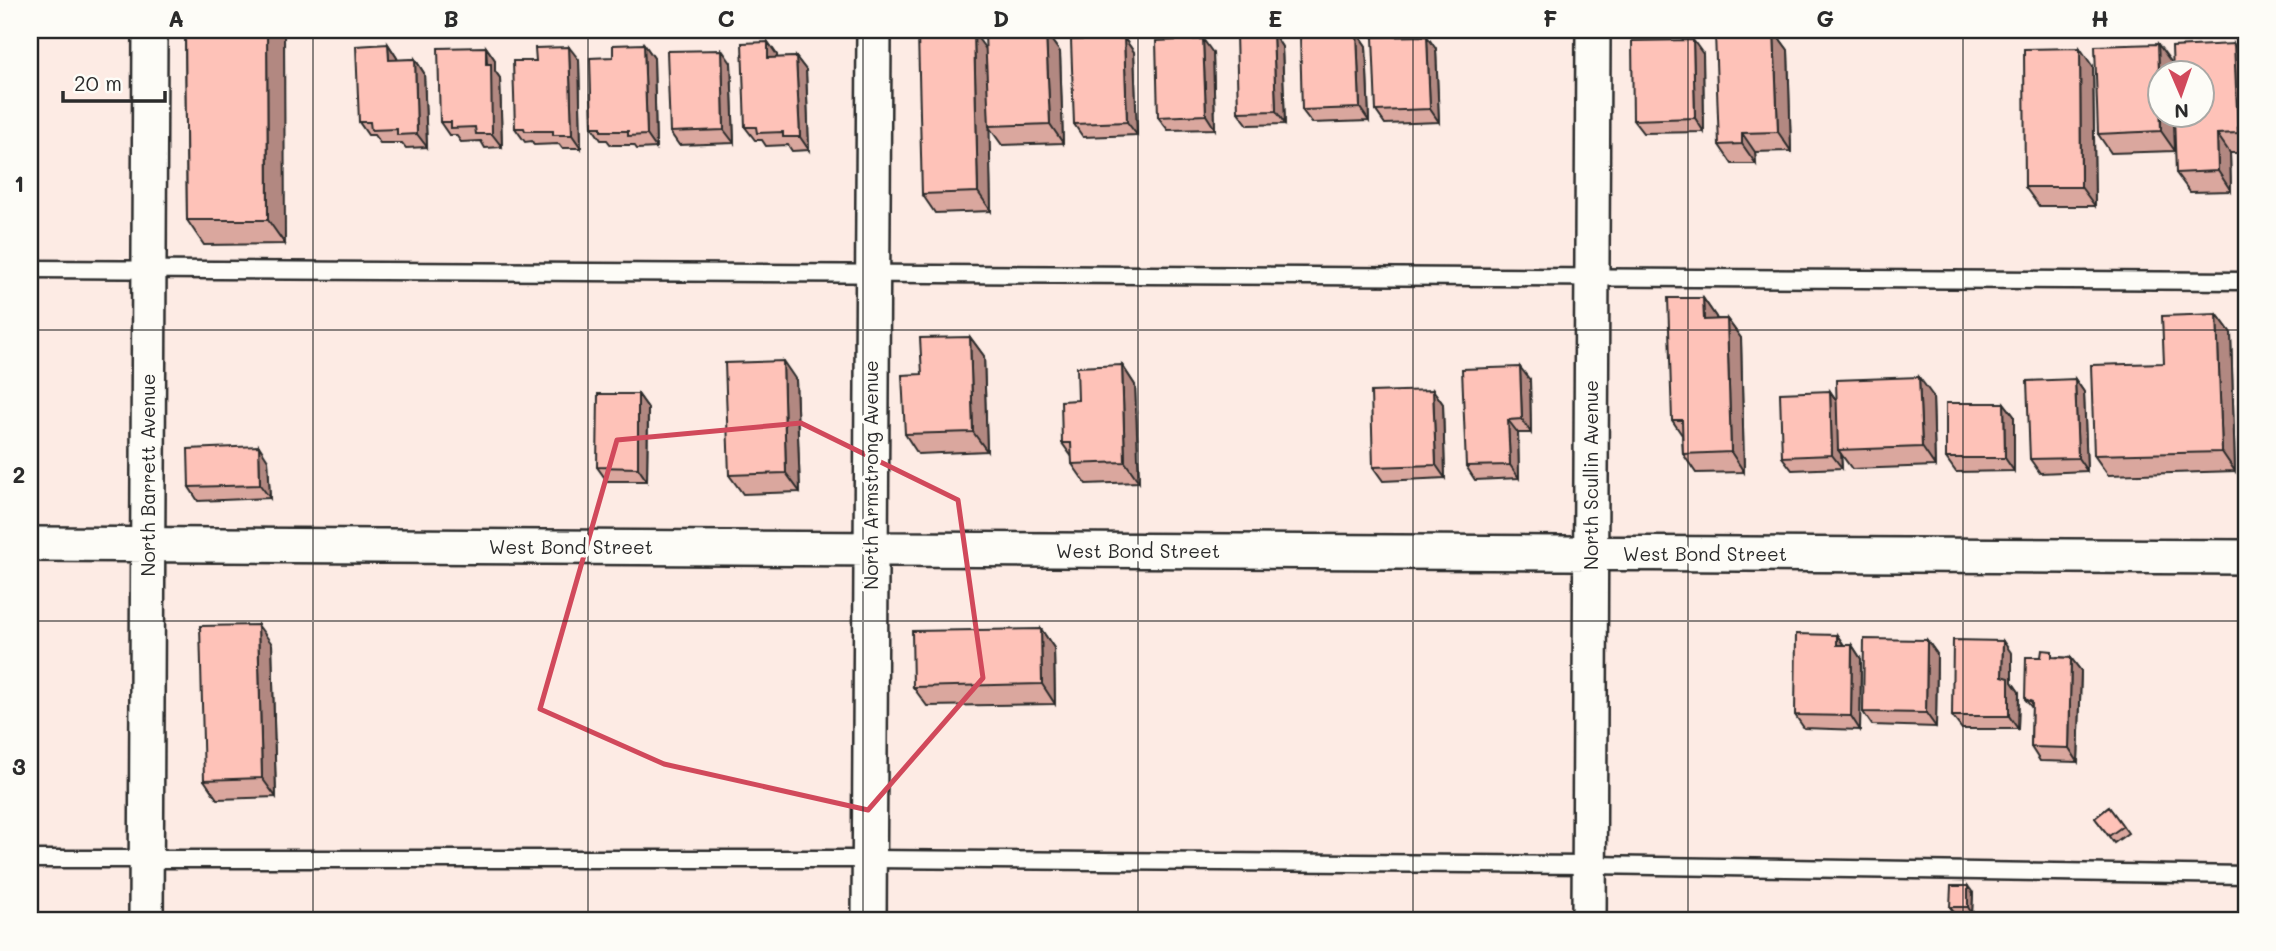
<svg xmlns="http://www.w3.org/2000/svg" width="2276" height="951" font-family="Mali,sans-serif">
<rect width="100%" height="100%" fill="#fdebe4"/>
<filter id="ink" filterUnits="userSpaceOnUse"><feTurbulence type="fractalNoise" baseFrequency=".0143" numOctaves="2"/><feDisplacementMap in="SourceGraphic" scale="14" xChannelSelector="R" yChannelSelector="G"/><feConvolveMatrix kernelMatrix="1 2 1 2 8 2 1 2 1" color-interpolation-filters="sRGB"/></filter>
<g filter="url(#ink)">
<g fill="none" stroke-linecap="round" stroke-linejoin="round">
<defs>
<path id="lane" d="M 30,269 L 2246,281
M 30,859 L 870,859 L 1589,865 L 2246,875"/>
<path id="street" d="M 30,544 L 2246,557
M 146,921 L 150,30
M 869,921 L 874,30
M 1589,921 L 1593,30"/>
</defs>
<use href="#lane" stroke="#2b2b2b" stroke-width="21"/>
<use href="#street" stroke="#2b2b2b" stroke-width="38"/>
<use href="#lane" stroke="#fdfcf7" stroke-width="16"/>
<use href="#street" stroke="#fdfcf7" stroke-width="33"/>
</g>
<path fill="#daa79e" stroke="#2b2b2b" stroke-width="2" d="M 185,30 L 285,244 L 204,245 L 187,220 Z
M 1774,31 L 1788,50 L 1791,151 L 1755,152 L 1756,164 L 1732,164 L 1719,145 Z
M 1046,33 L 1060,52 L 1063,143 L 1002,145 L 989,127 L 991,211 L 935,213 L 922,194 L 986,50 Z
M 1273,33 L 1282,47 L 1285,124 L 1248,125 L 1238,112 Z
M 1357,33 L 1366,46 L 1369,121 L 1312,123 L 1302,110 Z
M 1124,38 L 1134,52 L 1137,135 L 1083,137 L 1074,124 Z
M 768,42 L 777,55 L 777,58 L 796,57 L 806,70 L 809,150 L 792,151 L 788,145 L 766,146 L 762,140 L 755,140 L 745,127 Z
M 388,44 L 397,58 L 398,60 L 415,59 L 424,73 L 427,147 L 406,148 L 402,143 L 380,143 L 374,135 L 368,135 L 359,122 Z
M 644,44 L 654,58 L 656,148 L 637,149 L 634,145 L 611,145 L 607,140 L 601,140 L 592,127 L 613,57 Z
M 486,47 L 495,60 L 495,71 L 500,78 L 502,147 L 485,148 L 481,141 L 461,142 L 456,135 L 449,135 L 440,122 Z
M 1436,49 L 1439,122 L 1385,124 L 1376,111 Z
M 1213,53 L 1215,129 L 1168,130 L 1158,117 Z
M 1703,54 L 1704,132 L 1643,133 L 1633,120 Z
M 579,60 L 581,148 L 562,148 L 559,144 L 534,145 L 532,141 L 525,142 L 515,128 Z
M 2246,61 L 2246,153 L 2230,153 L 2231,191 L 2190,192 L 2176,173 Z
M 731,63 L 734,143 L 679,145 L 670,132 Z
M 2172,63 L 2160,116 L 2174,116 L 2175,151 L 2111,153 L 2098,134 Z
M 2093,67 L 2095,206 L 2039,206 L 2025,187 Z
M 1703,298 L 1716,317 L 1717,319 L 1727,319 L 1741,338 L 1744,472 L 1696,473 L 1683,454 L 1682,435 L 1672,420 Z
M 2217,314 L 2231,333 L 2235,471 L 2108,475 L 2094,455 L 2164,363 Z
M 970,337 L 984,356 L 987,451 L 918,454 L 905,434 Z
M 1122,365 L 1135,385 L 1139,482 L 1086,484 L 1072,464 L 1072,457 L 1062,443 L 1078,400 Z
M 2075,379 L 2084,392 L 2087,471 L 2040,473 L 2030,459 Z
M 796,380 L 800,492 L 743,494 L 729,475 Z
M 1530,380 L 1531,433 L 1518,433 L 1519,478 L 1475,480 L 1466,466 Z
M 1433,390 L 1443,404 L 1445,478 L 1383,481 L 1373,467 Z
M 1830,391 L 1837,401 L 1933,396 L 1935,466 L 1852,469 L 1841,454 L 1842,468 L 1792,470 L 1782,457 Z
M 638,394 L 648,408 L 647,481 L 607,481 L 597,467 Z
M 2004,403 L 2014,416 L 2014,471 L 1956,472 L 1946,458 Z
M 268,460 L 270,498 L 198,501 L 189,487 Z
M 1041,629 L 1054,648 L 1055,704 L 927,706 L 913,687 Z
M 1837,635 L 1844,645 L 1852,645 L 1861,659 L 1860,730 L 1804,728 L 1795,715 Z
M 1927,640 L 1937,654 L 1936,727 L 1872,725 L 1863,712 Z
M 272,644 L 276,797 L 217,799 L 204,780 Z
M 2012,654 L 2012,682 L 2019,692 L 2018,729 L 1962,729 L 1952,716 Z
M 2057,657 L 2071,658 L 2081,671 L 2078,762 L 2040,761 L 2031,747 L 2032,708 L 2025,699 Z
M 2109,807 L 2128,833 L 2114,843 L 2095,818 Z
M 1973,893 L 1972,914 L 1955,914 L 1950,907 Z"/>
<path fill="#b28881" stroke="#2b2b2b" stroke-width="2" d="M 267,30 L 284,30 L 285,244 L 268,220 Z
M 1774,31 L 1788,50 L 1791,151 L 1778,132 Z
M 974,33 L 988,52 L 991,211 L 978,192 Z
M 1046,33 L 1060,52 L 1063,143 L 1050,124 Z
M 1273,33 L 1282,47 L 1285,124 L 1276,111 Z
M 1357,33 L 1366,46 L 1369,121 L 1360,108 Z
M 1427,36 L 1436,49 L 1439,122 L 1430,109 Z
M 1124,38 L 1134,52 L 1137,135 L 1127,122 Z
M 1203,39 L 1213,53 L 1215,129 L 1206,115 Z
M 1693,40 L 1703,54 L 1704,132 L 1695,118 Z
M 768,42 L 777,55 L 778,71 L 768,58 Z
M 388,44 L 397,58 L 398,74 L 389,60 Z
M 644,44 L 654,58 L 656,148 L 647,135 Z
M 2158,44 L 2172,63 L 2172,74 L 2160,74 L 2160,104 Z
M 2234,44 L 2246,61 L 2246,145 L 2238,133 Z
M 486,47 L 495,60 L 495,71 L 500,78 L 502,147 L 492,134 Z
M 569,47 L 579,60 L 581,148 L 572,135 Z
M 2080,48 L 2093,67 L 2095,206 L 2081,187 Z
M 722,50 L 731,63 L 734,143 L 724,130 Z
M 796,57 L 806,70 L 809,150 L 800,137 Z
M 415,59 L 424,73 L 427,147 L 417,134 Z
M 2161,116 L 2174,116 L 2175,151 L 2161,131 Z
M 1742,133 L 1755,152 L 1756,164 L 1742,144 Z
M 2217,134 L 2230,153 L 2231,191 L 2218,171 Z
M 1703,298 L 1716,317 L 1717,339 L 1704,320 Z
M 2217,314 L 2231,333 L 2235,471 L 2222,452 Z
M 1727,319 L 1741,338 L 1744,472 L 1731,452 Z
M 970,337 L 984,356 L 987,451 L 973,432 Z
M 783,361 L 796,380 L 800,492 L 786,473 Z
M 1122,365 L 1135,385 L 1139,482 L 1125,462 Z
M 1520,367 L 1530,380 L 1531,433 L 1522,419 Z
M 1919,377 L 1933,396 L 1935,466 L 1922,447 Z
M 2075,379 L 2084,392 L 2087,471 L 2078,458 Z
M 1433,390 L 1443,404 L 1445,478 L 1436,465 Z
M 1830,391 L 1839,405 L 1838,450 L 1841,454 L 1842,468 L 1832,455 Z
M 638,394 L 648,408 L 647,481 L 638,468 Z
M 2004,403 L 2014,416 L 2014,471 L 2005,458 Z
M 1508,420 L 1518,433 L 1519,478 L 1510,465 Z
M 259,446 L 268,460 L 270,498 L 260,485 Z
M 258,625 L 272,644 L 276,797 L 262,778 Z
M 1041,629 L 1054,648 L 1055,704 L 1042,684 Z
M 1837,635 L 1846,649 L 1837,645 Z
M 1927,640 L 1937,654 L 1936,727 L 1926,713 Z
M 2003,641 L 2012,654 L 2012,682 L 2019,692 L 2018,729 L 2009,716 L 2002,676 Z
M 1852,645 L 1861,659 L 1860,730 L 1851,716 Z
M 2071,658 L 2081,671 L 2078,762 L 2069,748 Z
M 1968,886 L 1973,893 L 1972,914 L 1968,907 Z"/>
<path fill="#fec2b8" stroke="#2b2b2b" stroke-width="2" d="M 185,30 L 267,30 L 268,220 L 187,220 Z
M 1774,31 L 1778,132 L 1742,133 L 1742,144 L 1719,145 L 1715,33 Z
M 974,33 L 978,192 L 922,194 L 918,34 Z
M 1046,33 L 1050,124 L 989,126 L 985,35 Z
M 1273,33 L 1276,111 L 1238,112 L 1236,34 Z
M 1357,33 L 1360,108 L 1302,110 L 1300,35 Z
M 1427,36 L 1430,109 L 1376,111 L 1373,37 Z
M 1124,38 L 1127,122 L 1074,124 L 1071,40 Z
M 1203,39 L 1206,115 L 1158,117 L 1156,41 Z
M 1693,40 L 1695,118 L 1633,120 L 1632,41 Z
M 768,42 L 768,58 L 796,57 L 800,137 L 783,137 L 783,132 L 757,133 L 756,127 L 745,127 L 742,43 Z
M 388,44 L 389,60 L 415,59 L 417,134 L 397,135 L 397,129 L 371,130 L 370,122 L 359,122 L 356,46 Z
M 644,44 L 647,135 L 628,136 L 628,131 L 601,131 L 601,127 L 592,127 L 590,58 L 613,57 L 613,45 Z
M 2158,44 L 2161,131 L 2098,134 L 2095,46 Z
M 2234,44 L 2238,133 L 2217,134 L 2218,171 L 2176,173 L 2174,116 L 2202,116 L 2202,74 L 2173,74 L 2172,47 Z
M 486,47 L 486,64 L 491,64 L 492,134 L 476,134 L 475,127 L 451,128 L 451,122 L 440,122 L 438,48 Z
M 569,47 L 572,135 L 553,135 L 553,131 L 525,131 L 524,128 L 515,128 L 513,61 L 536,61 L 535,48 Z
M 2080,48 L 2081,187 L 2025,187 L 2024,49 Z
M 722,50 L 724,130 L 670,132 L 667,51 Z
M 1668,298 L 1703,298 L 1704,320 L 1727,319 L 1731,452 L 1683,454 L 1682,420 L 1672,420 Z
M 2217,314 L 2222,452 L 2094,455 L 2091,365 L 2164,363 L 2162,316 Z
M 970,337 L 973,432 L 905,434 L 902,375 L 922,374 L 920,338 Z
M 783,361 L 786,473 L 729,475 L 725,363 Z
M 1122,365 L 1125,462 L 1072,464 L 1071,443 L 1062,443 L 1061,401 L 1078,400 L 1077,367 Z
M 1520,367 L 1522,419 L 1508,420 L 1510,465 L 1466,466 L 1462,369 Z
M 1919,377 L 1922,447 L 1838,450 L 1836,380 Z
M 2075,379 L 2078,458 L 2030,459 L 2027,381 Z
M 1433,390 L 1436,465 L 1373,467 L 1371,392 Z
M 1830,391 L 1832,455 L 1782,457 L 1780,393 Z
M 598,394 L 638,394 L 638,468 L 597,467 Z
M 1946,403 L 2004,403 L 2005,458 L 1946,458 Z
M 259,446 L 260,485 L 189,487 L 188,449 Z
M 258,625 L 262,778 L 204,780 L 200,626 Z
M 1041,629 L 1042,684 L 913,687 L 912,631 Z
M 1796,634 L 1837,635 L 1837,645 L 1852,645 L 1851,716 L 1795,715 Z
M 1864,639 L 1927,640 L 1926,713 L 1863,712 Z
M 1953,640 L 2003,641 L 2002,676 L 2009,678 L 2009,716 L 1952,716 Z
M 2042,650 L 2052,651 L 2052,657 L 2071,658 L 2069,748 L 2031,747 L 2032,702 L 2025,699 L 2026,657 L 2041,657 Z
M 2109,807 L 2123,826 L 2109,836 L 2095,818 Z
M 1951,886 L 1968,886 L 1968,907 L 1950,907 Z"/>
</g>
<path fill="none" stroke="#d1495b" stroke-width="5" stroke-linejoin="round" d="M 801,423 L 958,500 L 983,678 L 868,810 L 664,764 L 540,709 L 617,440 Z"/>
<path fill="none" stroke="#2b2b2b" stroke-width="2" stroke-opacity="0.55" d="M 313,30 L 313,921M 588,30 L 588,921M 863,30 L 863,921M 1138,30 L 1138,921M 1413,30 L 1413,921M 1688,30 L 1688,921M 1963,30 L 1963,921M 30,330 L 2246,330M 30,621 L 2246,621"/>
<g text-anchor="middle" stroke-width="7" stroke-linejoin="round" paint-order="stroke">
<g font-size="19" fill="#2b2b2b" stroke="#fdfcf7">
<text transform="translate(148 475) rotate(-90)" y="7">North Barrett Avenue</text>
<text transform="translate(871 475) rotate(-90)" y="7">North Armstrong Avenue</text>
<text transform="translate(1591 475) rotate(-90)" y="7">North Scullin Avenue</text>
<text x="571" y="554">West Bond Street</text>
<text x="1138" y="558">West Bond Street</text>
<text x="1705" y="561">West Bond Street</text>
</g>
</g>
<rect width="2276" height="951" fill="none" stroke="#fdfcf7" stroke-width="77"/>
<g transform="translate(2181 94) rotate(178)"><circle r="33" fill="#fdfcf7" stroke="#a9a8a5" stroke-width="2"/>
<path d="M0-5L12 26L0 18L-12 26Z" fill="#d1495b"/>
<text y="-10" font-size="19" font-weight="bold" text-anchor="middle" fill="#2b2b2b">N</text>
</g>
<path d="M63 91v10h102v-10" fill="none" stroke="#2b2b2b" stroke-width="3.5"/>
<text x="74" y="91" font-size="21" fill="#2b2b2b" stroke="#fdfcf7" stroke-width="5" paint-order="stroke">20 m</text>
<rect x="38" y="38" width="2200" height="874" fill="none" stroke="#2b2b2b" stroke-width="2.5"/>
<g font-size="23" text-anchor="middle" font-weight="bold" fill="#2b2b2b">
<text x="176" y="27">A</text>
<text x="451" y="27">B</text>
<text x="726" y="27">C</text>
<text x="1001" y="27">D</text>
<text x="1275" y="27">E</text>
<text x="1550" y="27">F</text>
<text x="1825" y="27">G</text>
<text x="2100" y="27">H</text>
<text x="19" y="192">1</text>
<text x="19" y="483">2</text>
<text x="19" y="775">3</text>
</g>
</svg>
